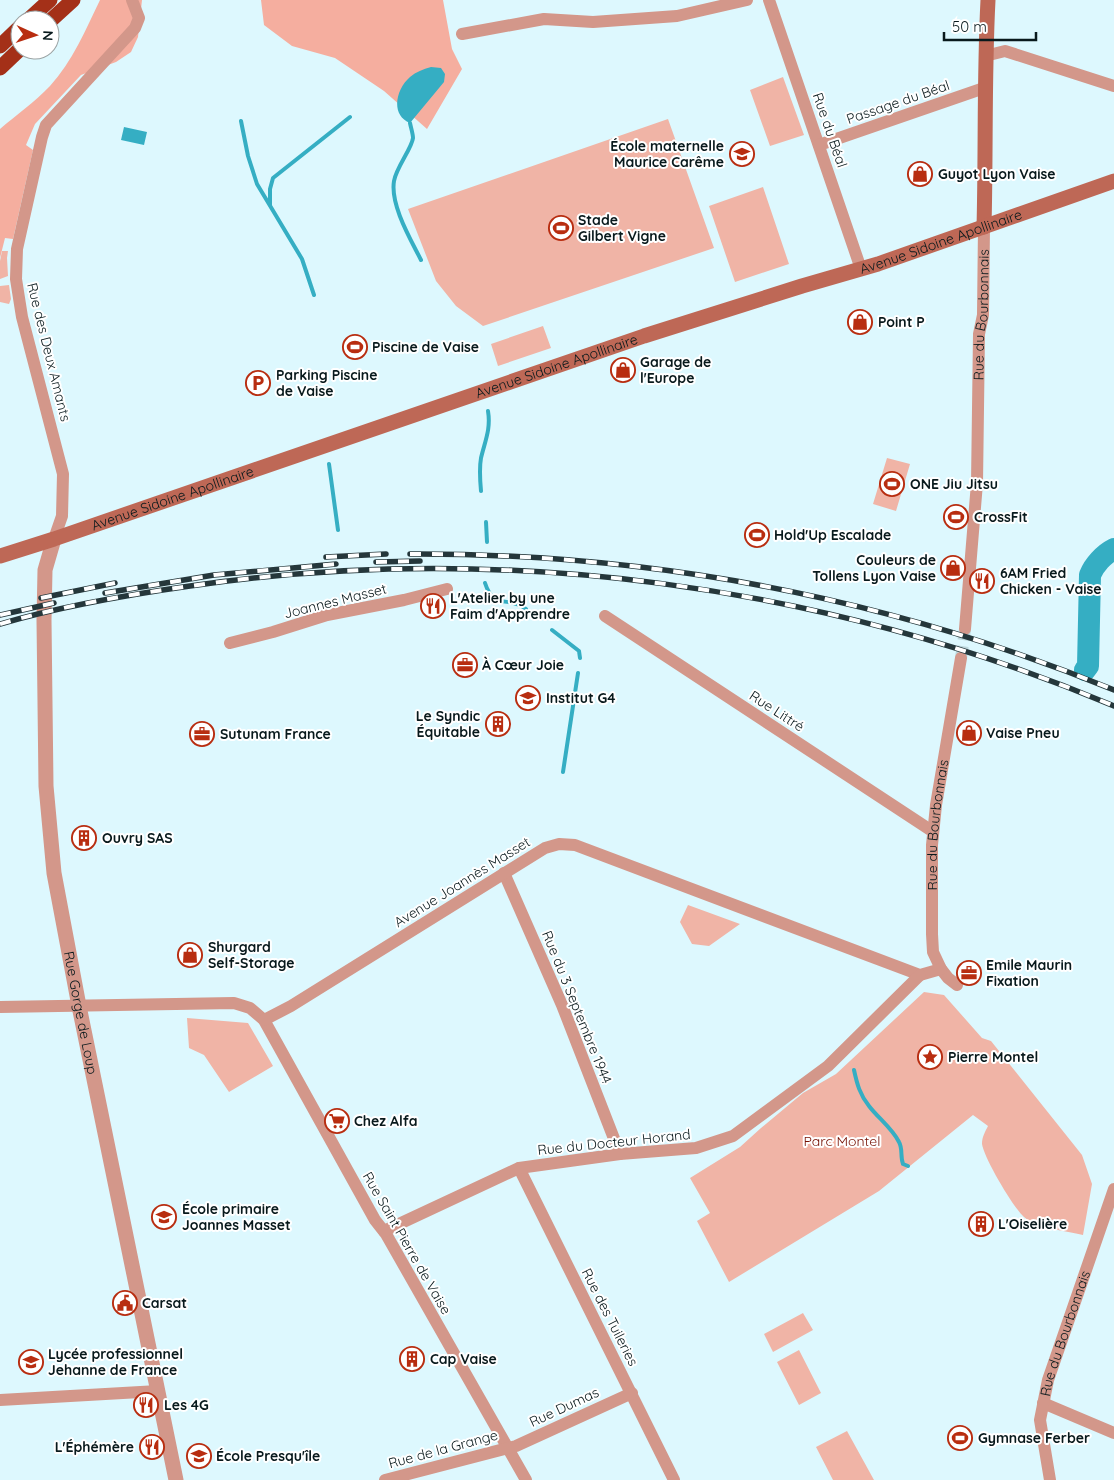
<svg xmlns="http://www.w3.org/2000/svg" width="1114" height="1480" font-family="Quicksand,sans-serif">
<rect width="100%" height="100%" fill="#ddf8fe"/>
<path fill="#f0b4a6" d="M 783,77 L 804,135 L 770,146 L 750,90 Z
M 668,119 L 714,248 L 483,326 L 456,306 L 436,281 L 408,209 Z
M 763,187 L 789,264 L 735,282 L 709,206 Z
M 2,251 L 8,251 L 7,258 L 8,276 L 0,279 L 0,261 Z
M 9,285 L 11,299 L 9,304 L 0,302 L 0,286 Z
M 543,326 L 551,348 L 498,366 L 491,344 Z
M 887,458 L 910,464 L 896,511 L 873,504 Z
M 688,905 L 740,924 L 709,946 L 692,944 L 680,922 Z
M 924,992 L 944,995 L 982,1038 L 991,1041 L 1082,1155 L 1092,1184 L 1083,1235 C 1066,1231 1037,1228 1024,1217 C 1013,1207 984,1158 982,1144 C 982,1137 985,1132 988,1126 L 973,1115 L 879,1191 L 729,1282 L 697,1221 L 710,1213 L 690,1178 L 740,1147 L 761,1128 L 803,1093 L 836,1074 Z
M 187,1018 L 248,1023 L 273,1066 L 229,1092 L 204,1055 L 189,1048 Z
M 803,1313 L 813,1330 L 773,1352 L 764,1334 Z
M 799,1350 L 821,1393 L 799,1405 L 777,1362 Z
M 847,1431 L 874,1480 L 833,1480 L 816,1447 Z"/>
<path fill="#f5ae9f" d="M 100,0 L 142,0 L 138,37 L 131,52 L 116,62 L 81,75 L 35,124 L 26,145 L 33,150 L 13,239 L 5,238 L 0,258 L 0,129 C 16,115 35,102 50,86 C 72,62 86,29 100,0 Z
M 261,0 L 443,0 L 452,49 L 462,69 L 427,129 L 384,91 L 335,58 L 292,46 L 264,25 Z"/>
<path fill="#35aec3" d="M 431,67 L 441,68 L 445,74 L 444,82 L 410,123 C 390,115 396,89 410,77 C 416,72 423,69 431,67 Z
M 124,127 L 147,132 L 144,145 L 121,140 Z"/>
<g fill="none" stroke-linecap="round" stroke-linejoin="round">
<path stroke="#35aec3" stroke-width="4" d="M 241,121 L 248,156 L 257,184 L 302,259 L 314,295
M 410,123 C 411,128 413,134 413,138 C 412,148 396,168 394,181 C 390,205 411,240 421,260
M 270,205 L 270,189 L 273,178 L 350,117
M 329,464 L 338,530
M 481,491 C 480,480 479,469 481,458 C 485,441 491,429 488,411
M 486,522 L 487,542
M 485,583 C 494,611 509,595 526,609
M 552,630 L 579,651 L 580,658
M 563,772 L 578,673
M 854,1070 C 857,1084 860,1095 869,1106 C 878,1118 892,1128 899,1142 C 903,1149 900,1156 903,1164 L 908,1166"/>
<path stroke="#35aec3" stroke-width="22" d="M 1085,670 L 1088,666 L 1090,575 C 1094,565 1104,554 1114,549"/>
<path stroke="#bdd7dc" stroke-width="12" stroke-dasharray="12 6" stroke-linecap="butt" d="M 961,658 L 965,629"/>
<g stroke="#d3978a" stroke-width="12">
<path d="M 769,0 L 861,269"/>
<path d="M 462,34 L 544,19 L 593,22 L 677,16 L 747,0"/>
<path d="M 985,56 L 1005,51 L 1114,86"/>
<path d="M 819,145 L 987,87"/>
<path d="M 54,539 L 62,516 L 63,474 L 22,317 L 16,279 L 17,249 L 42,137 L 46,125 L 135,28 L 139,18 L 132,0"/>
<path d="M 605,616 L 932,831"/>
<path id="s1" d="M 965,629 L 977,483 L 979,334 L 983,315 L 984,227"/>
<path d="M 230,643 L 273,632 L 327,615 L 404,600 L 447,589"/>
<path d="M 504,873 L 562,1005 L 620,1154"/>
<path id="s2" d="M 957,985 L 948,978 L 941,969 L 933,952 L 932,934 L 932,845 L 936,805 L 961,658"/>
<path d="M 0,1007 L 234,1003 L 250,1008 L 264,1020 L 375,1220 L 386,1234 L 526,1480"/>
<path d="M 264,1020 L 291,1006 L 545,848 L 559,844 L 575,845 L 920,975 L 941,969"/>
<path d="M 519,1168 L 674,1480"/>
<path d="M 384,1231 L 519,1168 L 620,1154 L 696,1148 L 733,1136 L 828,1066 L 920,975"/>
<path d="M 0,1400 L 158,1391"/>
<path d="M 1043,1403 L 1114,1433"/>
<path d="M 385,1480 L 516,1446 L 632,1393"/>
<path id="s3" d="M 1050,1480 L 1040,1420 L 1048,1380 L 1114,1189"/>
</g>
<path stroke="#d3978a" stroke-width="15" id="s4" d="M 54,539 L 45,570 L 44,620 L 46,786 L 54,873 L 79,1006 L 176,1480"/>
<g stroke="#be6856" stroke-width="15">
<path d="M 984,227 C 986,151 984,76 988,0"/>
<path id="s5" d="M 0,556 L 54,539 L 644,336 L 802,286 L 878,264 L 1114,181"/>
</g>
<path stroke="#a43018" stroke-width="15" d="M 28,20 L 50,0
M 50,21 L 73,0
M 0,46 L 20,27
M 0,68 L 20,49"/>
<defs>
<path id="rail" d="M 410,554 C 654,553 889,598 1114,690
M 326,557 L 386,554
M 376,562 L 420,561
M 105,593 L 214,575 L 336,564
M 41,598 L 115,583
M 0,615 L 54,603
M 0,624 C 62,606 126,595 190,586 C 502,541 824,584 1114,706"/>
</defs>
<use href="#rail" stroke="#25373b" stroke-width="5.5"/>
<use href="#rail" stroke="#fff" stroke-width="4" stroke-dasharray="11" stroke-linecap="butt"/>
</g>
<defs>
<symbol id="school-ring" viewBox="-11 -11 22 22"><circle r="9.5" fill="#fff" stroke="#b82d10" stroke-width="1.5"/><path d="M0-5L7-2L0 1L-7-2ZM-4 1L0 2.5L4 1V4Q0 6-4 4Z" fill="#b82d10"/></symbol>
<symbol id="shop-ring" viewBox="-11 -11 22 22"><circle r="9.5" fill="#fff" stroke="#b82d10" stroke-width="1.5"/><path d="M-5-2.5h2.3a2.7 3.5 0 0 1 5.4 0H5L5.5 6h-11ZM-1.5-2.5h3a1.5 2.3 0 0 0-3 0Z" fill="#b82d10"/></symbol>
<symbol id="stadium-ring" viewBox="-11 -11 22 22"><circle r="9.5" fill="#fff" stroke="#b82d10" stroke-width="1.5"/><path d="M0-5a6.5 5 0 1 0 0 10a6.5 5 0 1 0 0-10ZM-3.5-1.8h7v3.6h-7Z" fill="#b82d10"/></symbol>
<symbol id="parking-ring" viewBox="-11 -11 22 22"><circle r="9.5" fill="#fff" stroke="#b82d10" stroke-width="1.5"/><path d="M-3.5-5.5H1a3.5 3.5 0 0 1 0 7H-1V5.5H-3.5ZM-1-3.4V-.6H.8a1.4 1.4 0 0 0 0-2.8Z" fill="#b82d10"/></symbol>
<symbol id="restaurant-ring" viewBox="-11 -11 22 22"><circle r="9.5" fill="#fff" stroke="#b82d10" stroke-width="1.5"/><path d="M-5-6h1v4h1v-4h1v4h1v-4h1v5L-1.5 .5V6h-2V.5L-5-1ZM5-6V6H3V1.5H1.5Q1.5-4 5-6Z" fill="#b82d10"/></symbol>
<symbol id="office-ring" viewBox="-11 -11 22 22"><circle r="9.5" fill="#fff" stroke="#b82d10" stroke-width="1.5"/><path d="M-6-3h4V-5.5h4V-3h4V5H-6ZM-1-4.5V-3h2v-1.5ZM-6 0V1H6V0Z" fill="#b82d10"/></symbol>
<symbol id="building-ring" viewBox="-11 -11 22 22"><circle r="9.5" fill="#fff" stroke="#b82d10" stroke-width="1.5"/><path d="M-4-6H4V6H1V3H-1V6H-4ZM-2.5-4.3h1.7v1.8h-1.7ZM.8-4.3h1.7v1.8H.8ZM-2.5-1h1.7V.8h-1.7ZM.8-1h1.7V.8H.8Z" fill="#b82d10"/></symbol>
<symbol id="sight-ring" viewBox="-11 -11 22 22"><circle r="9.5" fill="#fff" stroke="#b82d10" stroke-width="1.5"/><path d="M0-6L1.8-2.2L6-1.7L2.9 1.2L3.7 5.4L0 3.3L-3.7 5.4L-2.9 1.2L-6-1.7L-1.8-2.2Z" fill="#b82d10"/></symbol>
<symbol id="supermarket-ring" viewBox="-11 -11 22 22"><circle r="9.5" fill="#fff" stroke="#b82d10" stroke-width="1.5"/><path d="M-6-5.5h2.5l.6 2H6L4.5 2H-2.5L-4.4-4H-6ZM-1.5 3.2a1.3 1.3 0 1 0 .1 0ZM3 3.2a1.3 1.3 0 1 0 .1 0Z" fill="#b82d10"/></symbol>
<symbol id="civic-ring" viewBox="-11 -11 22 22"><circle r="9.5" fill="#fff" stroke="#b82d10" stroke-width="1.5"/><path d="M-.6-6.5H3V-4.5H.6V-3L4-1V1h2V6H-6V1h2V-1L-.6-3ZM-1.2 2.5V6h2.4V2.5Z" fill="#b82d10"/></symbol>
<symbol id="university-ring" viewBox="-11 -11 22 22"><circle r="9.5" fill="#fff" stroke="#b82d10" stroke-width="1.5"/><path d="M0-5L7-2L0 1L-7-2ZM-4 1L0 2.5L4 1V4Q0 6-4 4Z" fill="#b82d10"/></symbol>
</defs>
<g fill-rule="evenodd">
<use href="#school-ring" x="728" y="140" width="28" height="28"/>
<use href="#shop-ring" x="906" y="160" width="28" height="28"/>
<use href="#stadium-ring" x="547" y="214" width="28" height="28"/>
<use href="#shop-ring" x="846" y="308" width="28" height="28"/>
<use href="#stadium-ring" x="341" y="333" width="28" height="28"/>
<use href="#shop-ring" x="609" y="356" width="28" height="28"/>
<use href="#parking-ring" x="244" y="369" width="28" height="28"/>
<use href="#stadium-ring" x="878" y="470" width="28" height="28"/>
<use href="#stadium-ring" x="942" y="503" width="28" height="28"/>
<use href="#stadium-ring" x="743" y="521" width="28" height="28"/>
<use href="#shop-ring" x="939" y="554" width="28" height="28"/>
<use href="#restaurant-ring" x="968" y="567" width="28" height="28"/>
<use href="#restaurant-ring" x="419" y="592" width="28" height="28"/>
<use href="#office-ring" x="451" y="651" width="28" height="28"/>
<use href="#school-ring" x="514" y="684" width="28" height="28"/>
<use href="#building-ring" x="484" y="710" width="28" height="28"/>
<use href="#shop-ring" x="955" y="719" width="28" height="28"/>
<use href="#office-ring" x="188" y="720" width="28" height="28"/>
<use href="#building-ring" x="70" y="824" width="28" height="28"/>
<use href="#shop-ring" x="176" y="941" width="28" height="28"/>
<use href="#office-ring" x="955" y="959" width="28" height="28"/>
<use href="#sight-ring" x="916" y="1043" width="28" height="28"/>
<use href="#supermarket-ring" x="323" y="1107" width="28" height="28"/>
<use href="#school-ring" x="150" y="1203" width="28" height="28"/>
<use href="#building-ring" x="967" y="1210" width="28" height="28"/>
<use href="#civic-ring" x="111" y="1289" width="28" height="28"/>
<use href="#building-ring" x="398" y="1345" width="28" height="28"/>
<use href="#school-ring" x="17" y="1348" width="28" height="28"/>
<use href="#restaurant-ring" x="132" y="1391" width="28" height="28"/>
<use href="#stadium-ring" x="946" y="1424" width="28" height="28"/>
<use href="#restaurant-ring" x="138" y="1433" width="28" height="28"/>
<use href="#university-ring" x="185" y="1442" width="28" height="28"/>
</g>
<g text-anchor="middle" stroke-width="4" stroke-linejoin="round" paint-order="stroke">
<g font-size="14" fill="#08191c" stroke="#fff">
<text transform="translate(898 102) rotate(-19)" y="5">Passage du Béal</text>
<text transform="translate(830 130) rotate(71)" y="5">Rue du Béal</text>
<text dy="5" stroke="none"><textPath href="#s5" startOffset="992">Avenue Sidoine Apollinaire</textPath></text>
<text dy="5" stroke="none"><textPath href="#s1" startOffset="315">Rue du Bourbonnais</textPath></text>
<text transform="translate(49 352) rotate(76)" y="5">Rue des Deux Amants</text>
<text dy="5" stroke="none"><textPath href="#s5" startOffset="588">Avenue Sidoine Apollinaire</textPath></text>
<text dy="5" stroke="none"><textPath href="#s5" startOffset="182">Avenue Sidoine Apollinaire</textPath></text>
<text transform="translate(335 601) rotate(-14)" y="5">Joannes Masset</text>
<text transform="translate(777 711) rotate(33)" y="5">Rue Littré</text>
<text dy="5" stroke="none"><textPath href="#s2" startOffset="169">Rue du Bourbonnais</textPath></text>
<text transform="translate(462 882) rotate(-32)" y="5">Avenue Joannès Masset</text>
<text transform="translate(577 1007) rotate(68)" y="5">Rue du 3 Septembre 1944</text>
<text dy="5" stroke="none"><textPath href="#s4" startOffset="478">Rue Gorge de Loup</textPath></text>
<text transform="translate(614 1142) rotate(-6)" y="5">Rue du Docteur Horand</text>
<text transform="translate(407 1243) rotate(60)" y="5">Rue Saint Pierre de Vaise</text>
<text transform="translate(610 1317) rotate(63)" y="5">Rue des Tuileries</text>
<text dy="5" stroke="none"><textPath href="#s3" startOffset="151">Rue du Bourbonnais</textPath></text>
<text transform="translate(564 1407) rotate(-25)" y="5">Rue Dumas</text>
<text transform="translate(443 1449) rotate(-15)" y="5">Rue de la Grange</text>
</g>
<g font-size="14" font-weight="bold" fill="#08191c" stroke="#fff" text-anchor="start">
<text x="724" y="151" text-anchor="end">École maternelle<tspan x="724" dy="16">Maurice Carême</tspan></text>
<text x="938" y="179">Guyot Lyon Vaise</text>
<text x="578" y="225">Stade<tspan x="578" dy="16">Gilbert Vigne</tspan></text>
<text x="878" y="327">Point P</text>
<text x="372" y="352">Piscine de Vaise</text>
<text x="640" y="367">Garage de<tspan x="640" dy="16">l'Europe</tspan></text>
<text x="276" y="380">Parking Piscine<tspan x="276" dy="16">de Vaise</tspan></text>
<text x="910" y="489">ONE Jiu Jitsu</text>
<text x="974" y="522">CrossFit</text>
<text x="774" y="540">Hold'Up Escalade</text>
<text x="936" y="565" text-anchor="end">Couleurs de<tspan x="936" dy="16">Tollens Lyon Vaise</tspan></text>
<text x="1000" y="578">6AM Fried<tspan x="1000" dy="16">Chicken - Vaise</tspan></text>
<text x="450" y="603">L'Atelier by une<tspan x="450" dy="16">Faim d'Apprendre</tspan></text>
<text x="482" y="670">À Cœur Joie</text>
<text x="546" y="703">Institut G4</text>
<text x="480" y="721" text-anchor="end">Le Syndic<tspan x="480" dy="16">Équitable</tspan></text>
<text x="986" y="738">Vaise Pneu</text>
<text x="220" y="739">Sutunam France</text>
<text x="102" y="843">Ouvry SAS</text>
<text x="208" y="952">Shurgard<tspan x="208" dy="16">Self-Storage</tspan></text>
<text x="986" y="970">Emile Maurin<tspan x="986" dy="16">Fixation</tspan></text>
<text x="948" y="1062">Pierre Montel</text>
<text x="354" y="1126">Chez Alfa</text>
<text x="182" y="1214">École primaire<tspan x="182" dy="16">Joannes Masset</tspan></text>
<text x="998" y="1229">L'Oiselière</text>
<text x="142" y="1308">Carsat</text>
<text x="48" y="1359">Lycée professionnel<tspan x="48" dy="16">Jehanne de France</tspan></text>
<text x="430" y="1364">Cap Vaise</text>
<text x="164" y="1410">Les 4G</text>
<text x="978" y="1443">Gymnase Ferber</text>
<text x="134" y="1452" text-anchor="end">L'Éphémère</text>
<text x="216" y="1461">École Presqu'île</text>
</g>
<g font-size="14" fill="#750f00" stroke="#fff">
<text x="842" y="1146">Parc Montel</text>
</g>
</g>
<g transform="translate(35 35) rotate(93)"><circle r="24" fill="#ffffff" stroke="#9ca3a4"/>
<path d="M0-4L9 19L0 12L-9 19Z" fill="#b82d10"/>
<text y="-8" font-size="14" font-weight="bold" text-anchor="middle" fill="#08191c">N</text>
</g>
<path d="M944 32v8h92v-8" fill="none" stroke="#08191c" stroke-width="2.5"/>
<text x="952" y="32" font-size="15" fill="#08191c" stroke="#ffffff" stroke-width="4" paint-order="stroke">50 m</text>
</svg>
